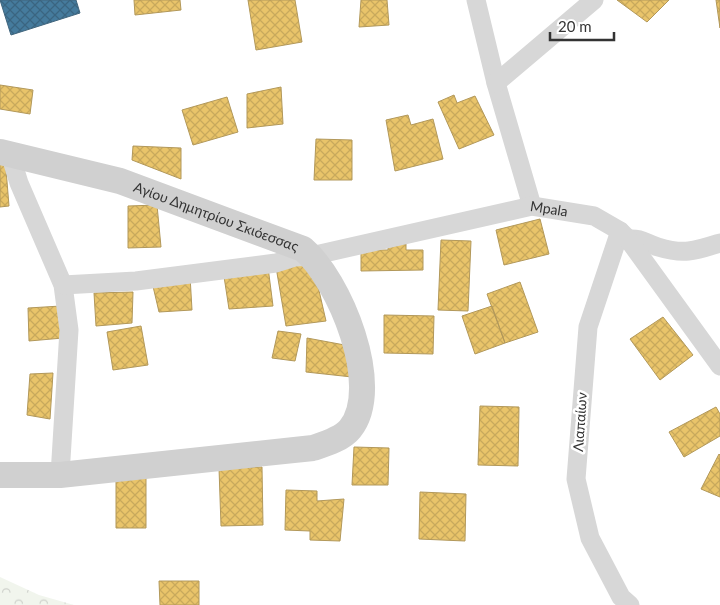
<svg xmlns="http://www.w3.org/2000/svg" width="720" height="605" font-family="Lato,sans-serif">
<defs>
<pattern id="forest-crowns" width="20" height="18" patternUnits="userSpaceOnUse" patternTransform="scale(1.25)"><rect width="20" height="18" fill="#f1f5ed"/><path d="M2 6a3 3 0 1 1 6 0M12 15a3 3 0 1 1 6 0" fill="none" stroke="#cfd2cc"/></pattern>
<pattern id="homes-cross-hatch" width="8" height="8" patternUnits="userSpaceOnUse" patternTransform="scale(1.25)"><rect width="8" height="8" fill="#e9c46a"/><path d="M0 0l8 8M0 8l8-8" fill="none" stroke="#c8a95c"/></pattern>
<pattern id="public-cross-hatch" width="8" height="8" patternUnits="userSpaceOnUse" patternTransform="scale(1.25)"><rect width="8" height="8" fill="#457b9d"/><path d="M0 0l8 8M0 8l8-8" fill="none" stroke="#3a6581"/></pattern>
</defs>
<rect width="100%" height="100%" fill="#fff"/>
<path fill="url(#forest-crowns)" d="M 0,577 L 39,595 L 74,605 L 0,605 Z"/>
<path fill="url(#homes-cross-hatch)" stroke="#b2985a" d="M 134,0 L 180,0 L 181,10 L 135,15 Z
M 248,0 L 295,0 L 302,42 L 256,50 Z
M 361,0 L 387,0 L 389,25 L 359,27 Z
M 617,0 L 669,0 L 647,22 Z
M 716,0 L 720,0 L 720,28 Z
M 0,85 L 33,90 L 30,114 L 0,109 Z
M 281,87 L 283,124 L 247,128 L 247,94 Z
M 454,95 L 457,103 L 475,96 L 494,135 L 459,149 L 438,102 Z
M 227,97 L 238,132 L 193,145 L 182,110 Z
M 408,115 L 411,125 L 433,119 L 443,159 L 395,171 L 386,120 Z
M 316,139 L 352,140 L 352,180 L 314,180 Z
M 133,146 L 181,148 L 181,179 L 132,160 Z
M 0,156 L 5,157 L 9,206 L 0,207 Z
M 157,205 L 161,247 L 128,248 L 128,206 Z
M 540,219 L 549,254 L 504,265 L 496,230 Z
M 441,240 L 471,241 L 468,311 L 438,310 Z
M 388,244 L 406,244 L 406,250 L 423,250 L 423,270 L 361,271 L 361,250 L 388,250 Z
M 312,260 L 326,321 L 286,326 L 276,267 Z
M 268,267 L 273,306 L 229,309 L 223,270 Z
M 190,276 L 192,310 L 159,312 L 152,282 Z
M 520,282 L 538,332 L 505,343 L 487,294 Z
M 133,292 L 132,323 L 96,326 L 94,293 Z
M 61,306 L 63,338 L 29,341 L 28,308 Z
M 492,306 L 505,343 L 475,354 L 462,316 Z
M 384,315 L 434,316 L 433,354 L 384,353 Z
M 663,317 L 693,355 L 660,380 L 630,339 Z
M 141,326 L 148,365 L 113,370 L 107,332 Z
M 278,331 L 301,334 L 295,361 L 272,358 Z
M 307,338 L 350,346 L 352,377 L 306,372 Z
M 53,373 L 50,419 L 27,415 L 30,374 Z
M 480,406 L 519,407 L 518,466 L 478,465 Z
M 716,407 L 720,414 L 720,436 L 684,457 L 669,432 Z
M 354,447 L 389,448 L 388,485 L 352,485 Z
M 719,454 L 720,455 L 720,497 L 701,489 Z
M 262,467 L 263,525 L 221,526 L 219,468 Z
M 146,478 L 146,528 L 116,528 L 116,479 Z
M 286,490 L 317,491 L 317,501 L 344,499 L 340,541 L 310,540 L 310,531 L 285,530 Z
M 420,492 L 466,494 L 465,541 L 419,539 Z
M 159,581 L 199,581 L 199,605 L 160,605 Z"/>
<path fill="url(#public-cross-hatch)" stroke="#40657d" d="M 0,0 L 76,0 L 80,13 L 11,35 Z"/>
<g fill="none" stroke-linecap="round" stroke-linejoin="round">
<g stroke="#d7d7d7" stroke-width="19">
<path d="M 476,0 L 496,83 L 532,206"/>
<path d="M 496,83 L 594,0"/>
<path d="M 10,154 L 19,183 L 63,285 L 69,330 L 60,475"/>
<path d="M 620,231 L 588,327 L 576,479 L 590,538 L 621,597 L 630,605"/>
<path d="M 628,239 C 642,238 645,243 658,247 C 684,255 695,251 720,243"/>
<path id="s1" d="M 63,285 L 136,281 L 276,263 L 295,257 L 311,256 L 532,206 L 594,216 L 620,231 L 628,239 L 720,366"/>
</g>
<path stroke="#d0d0d0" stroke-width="26" id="s2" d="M 0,152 L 120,181 L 303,249 C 339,279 384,387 350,429 C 342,439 325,444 313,448 L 60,475 L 0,475"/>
</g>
<g text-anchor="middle" stroke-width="5" stroke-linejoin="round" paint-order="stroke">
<g font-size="14" fill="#333" stroke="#fff">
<text dy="5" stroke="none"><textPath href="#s1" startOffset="494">Mpala</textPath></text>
<text dy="5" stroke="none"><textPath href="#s2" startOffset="226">Αγίου Δημητρίου Σκιόεσσας</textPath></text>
<text transform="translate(580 422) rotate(-86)" y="5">Λιαπαίων</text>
</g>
</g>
<path d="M550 32v8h64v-8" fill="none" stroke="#333333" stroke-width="2.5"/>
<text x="558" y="32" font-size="15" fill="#333333" stroke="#ffffff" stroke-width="4" paint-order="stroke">20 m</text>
</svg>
